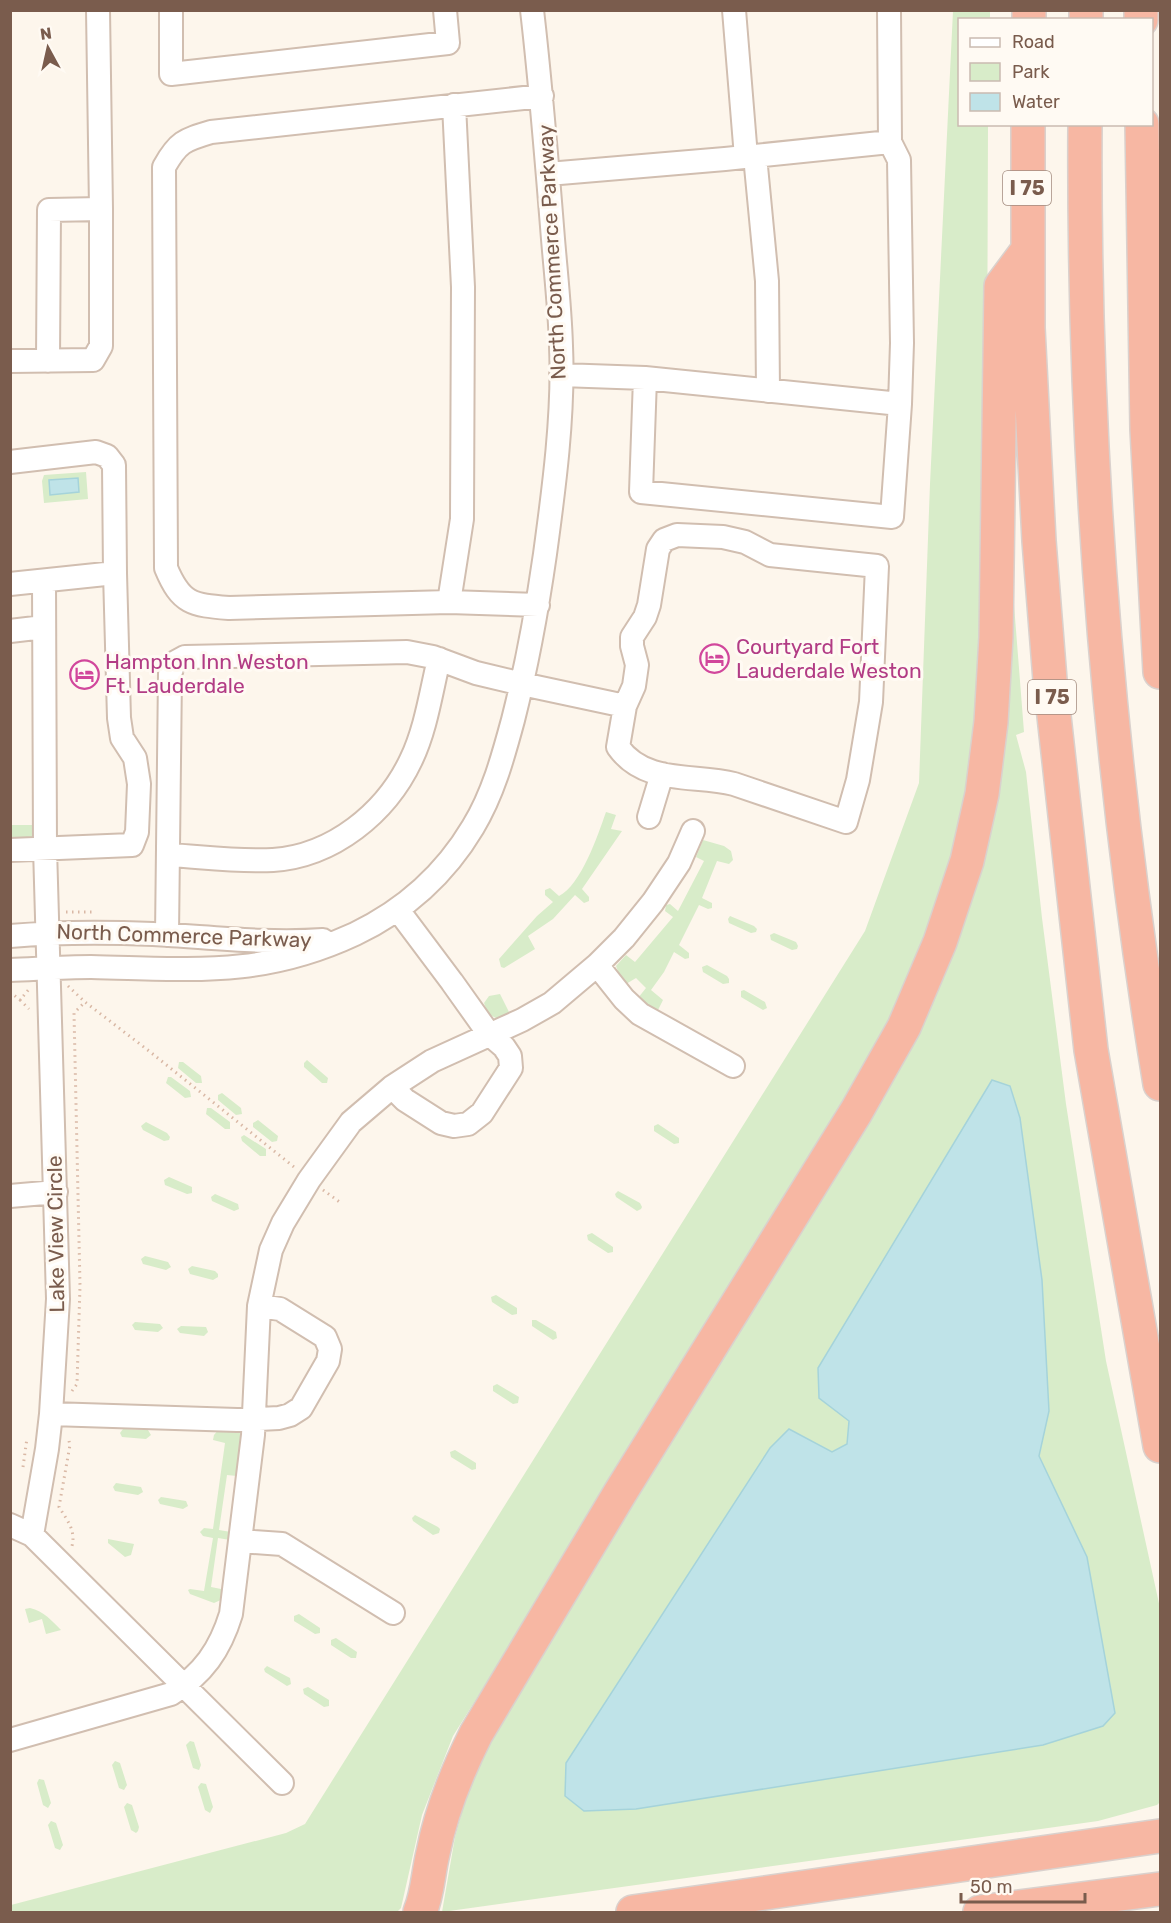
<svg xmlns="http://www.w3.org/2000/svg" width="1171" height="1923" font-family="Rubik,sans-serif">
<rect width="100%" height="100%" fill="#fdf6ec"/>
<path fill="#d8ecc9" d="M 953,11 L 990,11 L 990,19 L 960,20 L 960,124 L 988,125 L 986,707 L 975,792 L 930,935 L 866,1079 L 453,1736 L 422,1815 L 401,1908 L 397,1912 L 11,1912 L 11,1905 L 286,1833 L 305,1824 L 865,931 L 919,783 L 930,484 Z
M 86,472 L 88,499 L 44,503 L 42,481 L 44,475 Z
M 1013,592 L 1024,732 L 1016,735 L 1026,772 L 1042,918 L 1066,1104 L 1106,1361 L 1160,1608 L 1160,1802 L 1157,1805 L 1098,1821 L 442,1912 L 455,1837 L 470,1782 L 491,1741 L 942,959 Z
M 606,812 L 616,815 L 611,829 L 622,831 L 582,889 L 589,897 L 589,901 L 584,903 L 575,895 L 553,919 L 528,936 L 535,949 L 504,968 L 501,967 L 499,959 L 537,916 L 553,902 L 545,895 L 545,890 L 550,888 L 559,896 C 581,885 598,835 606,812 Z
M 12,825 L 37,825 L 36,839 L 12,839 L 10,826 Z
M 703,840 L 724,846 L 731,851 L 733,860 L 729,864 L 717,861 L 702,898 L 712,903 L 712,908 L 708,909 L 699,905 L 679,945 L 689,953 L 689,958 L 685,959 L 674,952 L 664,972 L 651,990 L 663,1000 L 658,1010 L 654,1012 L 638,998 L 646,988 L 636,978 L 626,984 L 619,974 L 616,966 L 626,955 L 635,962 L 673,917 L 665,911 L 666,905 L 670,904 L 678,911 L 704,861 L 696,857 Z
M 730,916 L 754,926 L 757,929 L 756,932 L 751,933 L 729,923 L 728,919 Z
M 774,933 L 796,942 L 798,946 L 797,949 L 792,950 L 771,940 L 770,935 Z
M 707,965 L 727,976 L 729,979 L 729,983 L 723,984 L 703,972 L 702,967 Z
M 744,990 L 765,1002 L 767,1008 L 763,1010 L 741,997 L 741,991 Z
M 500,994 L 511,1016 L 500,1020 L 488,1014 L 484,1003 L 489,996 Z
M 307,1060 L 328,1078 L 327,1083 L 322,1083 L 304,1067 L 304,1063 Z
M 179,1062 L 183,1062 L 201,1076 L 202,1083 L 196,1083 L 178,1068 Z
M 168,1077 L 171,1077 L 190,1091 L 191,1097 L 185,1098 L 166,1083 Z
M 222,1093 L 241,1108 L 242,1114 L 236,1115 L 218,1100 L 218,1095 Z
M 207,1108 L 211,1108 L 230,1122 L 230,1129 L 225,1129 L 206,1114 Z
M 258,1120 L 278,1136 L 277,1141 L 272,1142 L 253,1127 L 253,1123 Z
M 146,1122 L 167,1133 L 170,1137 L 169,1140 L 164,1141 L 143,1130 L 141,1126 Z
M 658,1124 L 679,1138 L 679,1143 L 674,1144 L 654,1131 L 654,1126 Z
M 244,1135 L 266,1149 L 266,1156 L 260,1156 L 242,1141 L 241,1137 Z
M 169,1177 L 192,1187 L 192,1193 L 187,1194 L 165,1185 L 164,1180 Z
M 618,1191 L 640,1203 L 642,1207 L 641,1209 L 637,1211 L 616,1197 L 615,1194 Z
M 215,1194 L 238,1204 L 239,1209 L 234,1211 L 212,1201 L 211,1197 Z
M 592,1233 L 613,1247 L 613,1252 L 608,1253 L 588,1240 L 587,1235 Z
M 145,1256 L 168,1262 L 171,1267 L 166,1270 L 143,1264 L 141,1259 Z
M 192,1266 L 215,1271 L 218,1274 L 218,1277 L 213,1280 L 190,1274 L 188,1269 Z
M 496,1295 L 517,1308 L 517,1314 L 512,1315 L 492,1302 L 491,1297 Z
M 532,1320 L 536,1320 L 556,1332 L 557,1338 L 553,1340 L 532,1326 Z
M 135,1322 L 160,1324 L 163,1328 L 158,1332 L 135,1330 L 132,1325 Z
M 181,1326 L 206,1327 L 208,1332 L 204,1336 L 180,1333 L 177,1329 Z
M 497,1384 L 519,1397 L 518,1403 L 513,1404 L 493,1391 L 493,1386 Z
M 123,1429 L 148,1430 L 151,1435 L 146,1439 L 122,1437 L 120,1433 Z
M 219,1429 L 238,1430 L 242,1437 L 237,1476 L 227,1475 L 219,1530 L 231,1532 L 230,1540 L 218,1538 L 211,1587 L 226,1590 L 223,1599 L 214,1603 L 190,1594 L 188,1590 L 190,1589 L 204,1591 L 213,1538 L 203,1536 L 200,1532 L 204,1528 L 213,1529 L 225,1443 L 213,1440 L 214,1435 Z
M 455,1450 L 476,1463 L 476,1469 L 472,1470 L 451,1457 L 450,1452 Z
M 116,1483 L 141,1487 L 143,1492 L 138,1495 L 115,1491 L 113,1487 Z
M 161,1497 L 186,1501 L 188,1506 L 183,1509 L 160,1504 L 158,1500 Z
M 415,1515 L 438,1527 L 440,1529 L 439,1533 L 433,1535 L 413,1521 L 412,1518 Z
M 108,1539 L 134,1544 L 131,1555 L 125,1557 L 108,1543 Z
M 30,1608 C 44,1611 52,1621 61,1630 L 46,1634 L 42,1619 L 29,1623 L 25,1609 Z
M 299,1614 L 320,1628 L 320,1633 L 315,1634 L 294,1621 L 294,1616 Z
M 336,1638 L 357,1652 L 356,1658 L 351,1658 L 331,1645 L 331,1640 Z
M 267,1666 L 290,1678 L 291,1684 L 287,1686 L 265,1672 L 264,1669 Z
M 308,1687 L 329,1700 L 329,1706 L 324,1707 L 304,1694 L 303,1689 Z
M 190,1741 L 194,1742 L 201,1765 L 199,1770 L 193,1768 L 186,1745 Z
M 115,1761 L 120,1763 L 127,1785 L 124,1790 L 119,1788 L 112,1765 Z
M 39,1779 L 44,1780 L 51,1803 L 48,1808 L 43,1805 L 37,1783 Z
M 201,1783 L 206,1784 L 213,1807 L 210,1813 L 205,1810 L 198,1787 Z
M 127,1803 L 132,1805 L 139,1827 L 138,1831 L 136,1833 L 131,1830 L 124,1807 Z
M 51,1821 L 56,1823 L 63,1845 L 60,1850 L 55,1848 L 48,1825 Z"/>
<path fill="#bfe3e8" stroke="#a5d3da" stroke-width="1.5" d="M 78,478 L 79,492 L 50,495 L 49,480 Z
M 992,1080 L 1010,1086 L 1020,1118 L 1042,1280 L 1049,1411 L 1039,1456 L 1087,1557 L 1115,1713 L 1103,1726 L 1043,1745 L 636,1809 L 584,1811 L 565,1796 L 566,1763 L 770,1448 L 789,1429 L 832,1452 L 847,1444 L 849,1421 L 819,1398 L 818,1368 Z"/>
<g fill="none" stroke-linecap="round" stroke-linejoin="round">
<defs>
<path id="minor" d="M 98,10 L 101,209
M 171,10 L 171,74 L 448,43 L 445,10
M 734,10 L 746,157
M 889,10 L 890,142
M 755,156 L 767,281 L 768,391
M 548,174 L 725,159 L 890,142 L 899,160 L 902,343 L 900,404 L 645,378 L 561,375
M 10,361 L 93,360 L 101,346 L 101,209 L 49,210 L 48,361
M 645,378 L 641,492 L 892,517 L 900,404
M 10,462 L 96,452 L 107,456 L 114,465 L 115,573 L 10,584
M 449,602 L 462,519 L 463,287 L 454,105
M 538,605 L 449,602 L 229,608 C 192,605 181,604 166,568 L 164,167 C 178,142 184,140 211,132 L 542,96
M 10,631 L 44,627
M 649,817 L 662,774
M 10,850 L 132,845 L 137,832 L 139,784 L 135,758 L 122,738 L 119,718 L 115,573
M 169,855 C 203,857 239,862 273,860 C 333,856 386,813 411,760 C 426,729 431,692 439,659
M 167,935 L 170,674 L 174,663 L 185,657 L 407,652 L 433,657 L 476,673 L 522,684 L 625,706 L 618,747 C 645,785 694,774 734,784 L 846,822 L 858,780 L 871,702 L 877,566 L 770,555 L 745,542 L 723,537 L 677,535 L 664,540 L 658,549 L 649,605 L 645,617 L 632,637 L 632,646 L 637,665 L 634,686 L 625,706
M 10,936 C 58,932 106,932 153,934 C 210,937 266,944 323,940
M 597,965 L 624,999 L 640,1014 L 733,1066
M 10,970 C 37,969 64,967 91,967 C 191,969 261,978 355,934 C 405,910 445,874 473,827 C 493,794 503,757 513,720 C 527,665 537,610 545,554 C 554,488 564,413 561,346 C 560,310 556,275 553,239 C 547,163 541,87 532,10
M 392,1087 L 405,1100 L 441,1123 L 454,1126 L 468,1124 L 482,1113 L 511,1068 L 510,1056 L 504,1047 L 489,1034 L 452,982 L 398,910
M 10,1196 L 56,1192
M 51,1414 L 237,1420 L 279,1418 L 290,1415 L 301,1408 L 328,1361 L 330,1349 L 325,1337 L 280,1309 L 259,1306
M 10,1525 L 32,1535 L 282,1783
M 32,1535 L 47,1449 L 51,1414 L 58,1299 L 45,848 L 44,581
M 240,1541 L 282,1544 L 393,1613
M 10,1740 L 171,1694 C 203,1674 220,1650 231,1614 L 253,1435 L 259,1306 L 271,1250 L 283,1223 L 309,1180 L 351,1122 L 392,1087 L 432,1061 L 522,1020 L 552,1003 L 597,965 L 624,938 L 653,902 L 679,863 L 693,831"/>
<path id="highway" d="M 1141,10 L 1141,20
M 1029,20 L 1029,10
M 1086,20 L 1086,10
M 1028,124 L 1028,328 L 1039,541 L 1050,680 L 1091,1050 L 1160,1446
M 1085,124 C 1083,445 1108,768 1160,1084
M 1142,124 L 1147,429 L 1160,672
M 420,1912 C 428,1893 428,1873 433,1853 C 441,1811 457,1772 476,1734 L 620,1493 L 856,1112 L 904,1027 L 940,942 L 967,861 L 982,794 L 991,722 L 996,637 L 1001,286 L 1027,251
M 633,1912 L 1160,1836
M 980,1912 L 1160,1889"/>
</defs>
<use href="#minor" stroke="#d1beb0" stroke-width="26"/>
<use href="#highway" stroke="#dad1cd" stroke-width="36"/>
<path stroke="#d9b8a5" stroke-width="3" stroke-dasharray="1.5 4.5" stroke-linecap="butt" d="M 66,912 L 96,912
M 68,986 L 85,1002 L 149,1051 L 294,1167
M 10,992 L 20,1000 L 30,988
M 20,1000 L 29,1009
M 323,1190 L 341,1203
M 72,1391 L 77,1384 L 80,1286 L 74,1013 L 85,1002
M 69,1441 L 70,1445 L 59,1507 C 67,1520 76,1530 72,1546
M 23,1467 L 27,1438
M 10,1592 L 10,1593"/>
<use href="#minor" stroke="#fff" stroke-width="22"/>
<use href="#highway" stroke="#f7b7a3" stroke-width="33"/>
</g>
<defs>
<symbol id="hotel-ring" viewBox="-11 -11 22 22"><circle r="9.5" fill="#fffaf3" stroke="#d1479c" stroke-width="1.5"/><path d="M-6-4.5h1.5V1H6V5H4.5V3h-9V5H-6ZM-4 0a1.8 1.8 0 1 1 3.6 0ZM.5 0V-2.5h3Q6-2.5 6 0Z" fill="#d1479c"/></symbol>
</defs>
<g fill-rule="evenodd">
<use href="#hotel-ring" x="698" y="642" width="33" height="33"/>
<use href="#hotel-ring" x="68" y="658" width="33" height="33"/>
</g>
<g text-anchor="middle" stroke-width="6" stroke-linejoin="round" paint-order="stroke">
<g fill="#fffaf3" stroke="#a28b7f" stroke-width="1.5">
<rect x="1003" y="171" width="48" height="34" rx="4.5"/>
<rect x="1028" y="680" width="48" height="34" rx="4.5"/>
</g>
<g font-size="20" font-weight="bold" fill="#7a5c4d">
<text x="1027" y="195">I 75</text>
<text x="1052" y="704">I 75</text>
</g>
<g font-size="21" fill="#7a5c4d" stroke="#fffaf3">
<text transform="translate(552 252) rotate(-93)" y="7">North Commerce Parkway</text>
<text transform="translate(184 936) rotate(2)" y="7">North Commerce Parkway</text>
<text transform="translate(56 1234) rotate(-91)" y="7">Lake View Circle</text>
</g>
<g font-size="21" fill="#b23c85" stroke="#fffaf3" text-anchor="start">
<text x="736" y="654">Courtyard Fort<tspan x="736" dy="24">Lauderdale Weston</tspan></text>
<text x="105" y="669">Hampton Inn Weston<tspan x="105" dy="24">Ft. Lauderdale</tspan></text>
</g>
</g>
<rect width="1171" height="1923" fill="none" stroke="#7a5c4d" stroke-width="24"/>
<rect x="958" y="18" width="195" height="108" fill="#fffaf3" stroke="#cabbb1" stroke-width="1.5"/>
<rect x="970" y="38" width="30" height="9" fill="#ffffff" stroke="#cabbb1" stroke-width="1.5"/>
<text x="1012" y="48" font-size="18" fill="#7a5c4d">Road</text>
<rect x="970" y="63" width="30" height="18" fill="#d8ecc9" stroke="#cabbb1" stroke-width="1.5"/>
<text x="1012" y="78" font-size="18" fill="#7a5c4d">Park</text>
<rect x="970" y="93" width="30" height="18" fill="#bfe3e8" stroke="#cabbb1" stroke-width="1.5"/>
<text x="1012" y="108" font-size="18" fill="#7a5c4d">Water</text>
<g transform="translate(48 48) rotate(352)" stroke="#fffaf3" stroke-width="4.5" paint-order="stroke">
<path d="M0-4.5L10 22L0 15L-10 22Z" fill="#7a5c4d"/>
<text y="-9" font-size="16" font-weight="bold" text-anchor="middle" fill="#7a5c4d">N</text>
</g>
<path d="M961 1893v9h124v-9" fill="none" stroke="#7a5c4d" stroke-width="3"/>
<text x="970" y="1893" font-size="18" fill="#7a5c4d" stroke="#fffaf3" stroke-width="4.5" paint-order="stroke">50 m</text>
</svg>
